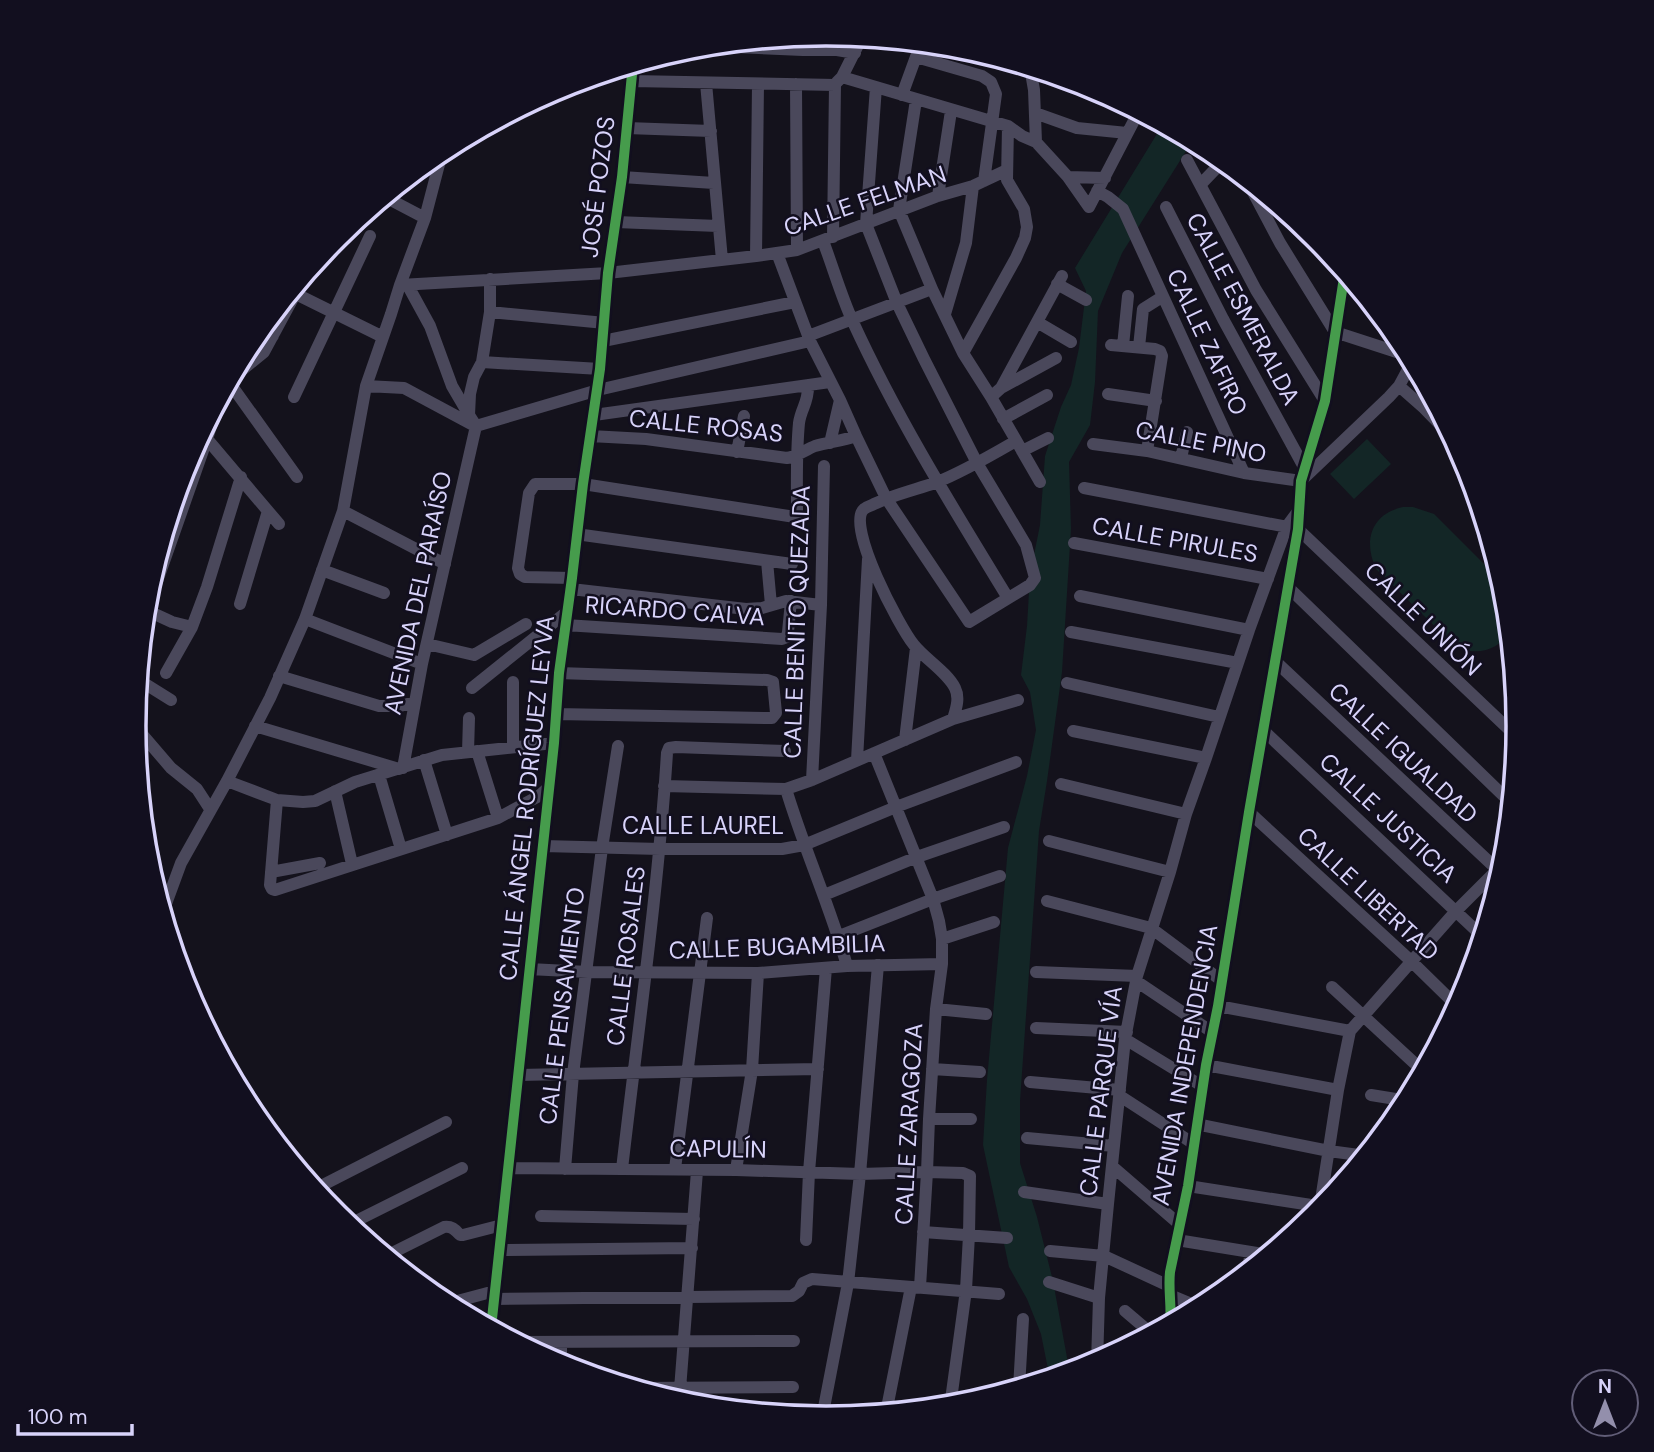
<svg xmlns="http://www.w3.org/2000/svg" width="1654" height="1452" font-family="'DM Sans',sans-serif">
<rect width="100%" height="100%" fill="#14121c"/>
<path fill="#132626" d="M 1163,124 L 1193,140 L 1122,253 L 1098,311 L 1095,382 L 1090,425 L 1069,462 L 1071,529 L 1062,672 L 1047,781 L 1039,831 L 1020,1101 L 1020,1163 L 1037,1217 L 1053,1281 L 1068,1363 L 1068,1373 L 1050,1379 L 1041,1334 L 1027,1299 L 1009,1267 L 983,1145 L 987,1080 L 1008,848 L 1027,776 L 1036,730 L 1030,692 L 1021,675 L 1027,626 L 1030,575 L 1040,525 L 1045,456 L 1061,407 L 1071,385 L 1079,348 L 1086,291 L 1075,268 Z
M 1367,439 L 1391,464 L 1354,499 L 1330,474 Z
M 1403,507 L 1413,507 L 1434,514 L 1505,585 L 1510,630 C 1500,651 1476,656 1456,647 L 1376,569 C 1363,541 1371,514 1403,507 Z"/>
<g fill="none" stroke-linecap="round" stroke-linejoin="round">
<path stroke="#4a485b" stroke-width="12" d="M 714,46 L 803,50 L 837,50 L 855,53
M 916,57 L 982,76 L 991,82 L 996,94 L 984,181
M 1030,67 L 1034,90 L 1036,142
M 842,77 L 1008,126 L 1022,136 L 1036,142 L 1068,177 L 1089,207 L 1139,111
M 632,81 L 835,85
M 837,82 L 842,77 L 862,37
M 706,83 L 722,260
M 796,84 L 797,250
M 902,95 L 921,43
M 916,100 L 899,210 L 932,289 L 963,353 L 991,397 L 1040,482
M 1035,113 L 1077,128 L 1127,133
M 627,128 L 711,131
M 1187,160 L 1256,290 L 1325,401
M 622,177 L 714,183
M 1068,177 L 1105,178
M 1245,177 L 1280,243 L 1335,332 L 1412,357
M 1201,184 L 1224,160
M 1097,191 L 1108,197 L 1123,209 L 1244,473
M 938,196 L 951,111
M 385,197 L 425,218
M 1166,207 L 1223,319 L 1304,467
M 616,222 L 718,226
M 833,237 L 835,85
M 823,241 C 833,267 841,296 853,322 C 897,418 953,508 1008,598
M 777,253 L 810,341 L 840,400 L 856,436 L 886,498 L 969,622 L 1030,585 L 1035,578 L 1026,545 L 977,463 L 924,359 L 897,303 L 866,224 L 876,87
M 756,256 L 758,84
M 407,284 L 430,326 L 452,386 L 469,415
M 1057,284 L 1086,300
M 400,285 L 608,273 L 756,256 L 797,250 L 938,196 L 973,186 L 1007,170
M 290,294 L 296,294 L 383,337
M 490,312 L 605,323
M 945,314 L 966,243 L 973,186
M 1037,322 L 1071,342
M 255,336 L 273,336
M 808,336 L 932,289
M 603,341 L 795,302
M 1111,345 L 1155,349 L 1160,351 L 1162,356 L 1147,451
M 1123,346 L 1128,296
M 1139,347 L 1143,309 L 1162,297
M 963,353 L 1016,258 L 1025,238 L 1027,227 L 1024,209 L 1007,180 L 1008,126
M 482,362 L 600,369
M 231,379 L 264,352 L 305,276
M 229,382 L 297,477
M 366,386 L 404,388 L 473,425
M 1399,386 L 1424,408 L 1457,442
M 1001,388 L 1056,358
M 1108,394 L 1156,401
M 294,397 L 370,236
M 991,397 L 1001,388 L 1062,276
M 594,415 L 830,382
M 1003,419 L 1047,395
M 476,426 L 598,390 L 810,341
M 476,426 L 469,415 L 470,394 L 474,377 L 482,362 L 490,312 L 490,279
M 590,436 L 646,439 L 787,458 C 798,456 805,450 815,446 C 828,442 842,441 856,436
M 207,439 L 279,524
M 830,443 L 840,400
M 1093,444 L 1147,451 L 1244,473 L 1301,481
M 1022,451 L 1048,438
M 737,452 L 744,416
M 1181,458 L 1187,432
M 1302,480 L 1389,397 L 1399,386 L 1413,360
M 1084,488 L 1298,529 L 1519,739
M 343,511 L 445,564
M 576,534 L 792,564
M 1074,543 L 1268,579
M 767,561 L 771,605
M 322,570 L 384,593
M 572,578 L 525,577 L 520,574 L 518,568 L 529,493 L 535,484 L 583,484 L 795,517 L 797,514 C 797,484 796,454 799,423 C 801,408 809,402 808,385
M 1288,587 L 1512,804
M 571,589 L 746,609 L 762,608 L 786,601 L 821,605
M 1080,596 L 1249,630
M 240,604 L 268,511
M 146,608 L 154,590 L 207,439 L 218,404
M 146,610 L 172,622 L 192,627
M 305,619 L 422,664
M 565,625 L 782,639 L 787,637 L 788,632 L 791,601
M 1071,632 L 1238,663
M 427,644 L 474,655 L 526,624
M 1275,661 L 1502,874
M 166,673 L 192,627 L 207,587 L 241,477
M 279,676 L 379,706 L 400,706 L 415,702
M 139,680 L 171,700
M 513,682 L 513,747
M 1067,683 L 1219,717
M 472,688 L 568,611
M 557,714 L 765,718 L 772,718 L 776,713 L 773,682 L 767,680 L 559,673
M 953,719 C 956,709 960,698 955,688 C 947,672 925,659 914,645 C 900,628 845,525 864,509 C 867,506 871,506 874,504 C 893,495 914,490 935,483 C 963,472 990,456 1016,441
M 134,725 L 171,768 L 197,789 L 210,809
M 255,726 L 399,769
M 1073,731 L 1206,758
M 1264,731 L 1483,937
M 905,740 L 916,648
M 477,751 L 498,818
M 468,752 L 469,718
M 874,753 L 933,899 L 939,921 L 942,939 L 942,964 L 936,1009 L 929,1119 L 927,1172 L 920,1287
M 424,760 L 447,835
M 857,760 L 868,559
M 403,768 L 422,664 L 476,426
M 379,775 L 401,849
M 812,780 L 821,605 L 824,466
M 227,781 L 277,800 L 303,802 L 315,801 L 355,782 L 442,755 L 554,743
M 1061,784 L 1186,814
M 664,786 L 786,789 L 812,780 L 953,719 L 1018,700
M 786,789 C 804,849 830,906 847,966
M 335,791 L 352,864
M 277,800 L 270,885 L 272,889 L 275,890 L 498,818 L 539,796 L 549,787
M 1249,812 L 1411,961 L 1458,1007
M 1049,841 L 1170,872
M 543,846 L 660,849 L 782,849 L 804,845 L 896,807 L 1016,762
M 271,872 L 320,863
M 824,895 L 917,857 L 1004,827
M 1047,901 L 1151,928 L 1222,981
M 163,912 L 181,863 L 227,781 L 270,698 L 305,619 L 343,511 L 366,386 L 391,314 L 400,285 L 425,218 L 443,149
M 839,936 L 933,899 L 1000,876
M 942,939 L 994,922
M 529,969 L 588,972 L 758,973 L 847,966 L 942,964
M 1036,972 L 1137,976
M 1136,981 L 1212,1032
M 1332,987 L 1424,1072
M 1218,1006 L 1350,1031
M 936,1009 L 986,1014
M 1036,1028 L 1127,1032
M 1125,1039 L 1202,1086
M 1206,1065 L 1338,1090
M 932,1069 L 980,1072
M 518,1075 L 818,1069
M 1030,1082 L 1120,1090
M 1371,1095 L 1408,1101
M 1120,1096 L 1194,1144
M 929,1119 L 971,1119
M 1196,1124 L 1329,1151 L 1366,1156
M 1027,1138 L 1114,1146
M 1113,1167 L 1179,1224
M 509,1168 L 736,1170 L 860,1174 L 927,1172 L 963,1173 L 970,1176 L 969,1235 L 966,1290 L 950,1407
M 565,1169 L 573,1074 L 602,848 L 618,746
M 622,1169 C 638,1030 658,893 667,753 L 669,748 L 676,747 L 785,751
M 675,1169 L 707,918
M 736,1170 L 752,1070 L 758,973
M 1188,1186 L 1324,1207
M 315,1189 L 446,1122
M 1024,1192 L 1108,1204
M 1319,1213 L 1338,1090 L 1350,1031 L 1456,911 L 1507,860
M 541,1216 L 694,1219
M 348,1225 L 462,1168
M 923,1232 L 1007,1238
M 806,1240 L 809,1172 L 826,968
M 1177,1240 L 1269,1255
M 499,1250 L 692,1248
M 1050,1251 L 1104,1256 L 1169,1286
M 386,1256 L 444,1227 C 451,1226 455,1229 460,1235 L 463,1235 L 502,1225
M 1247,1273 L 1251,1252
M 1049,1282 L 1099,1298
M 1170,1295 L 1201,1308
M 494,1299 L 792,1296 L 799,1291 L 803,1283 L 812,1279 L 999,1294
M 446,1304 L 495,1291
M 1125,1311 L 1152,1334
M 1170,1324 C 1172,1307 1168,1290 1170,1272 L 1188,1186 L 1206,1065 L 1218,1006 L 1249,812 L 1298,529 L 1301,481 L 1325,401 L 1345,271
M 491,1328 L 554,743 L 559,673 L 572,578 L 583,484 L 600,369 L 608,273 L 622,177 L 633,64
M 517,1342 L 794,1341
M 561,1342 L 561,1366
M 1097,1363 L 1099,1298 L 1108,1204 L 1125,1039 L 1137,976 L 1170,872 L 1186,814 L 1206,758 L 1249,630 L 1287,526 L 1299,510
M 635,1388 L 793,1387
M 1019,1388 L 1023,1319
M 679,1402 L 697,1171
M 886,1413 L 911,1287
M 822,1418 L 848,1283 L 860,1174 L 878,965"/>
<defs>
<path id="cycleway" d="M 1170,1324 C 1172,1307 1168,1290 1170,1272 L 1188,1186 L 1206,1065 L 1218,1006 L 1249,812 L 1298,529 L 1301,481 L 1325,401 L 1345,271
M 491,1328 L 554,743 L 559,673 L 572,578 L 583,484 L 600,369 L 608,273 L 622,177 L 633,64"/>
</defs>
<use href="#cycleway" stroke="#120f1f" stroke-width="15"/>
<use href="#cycleway" stroke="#469c4c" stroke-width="10"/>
</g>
<g text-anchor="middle" stroke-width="5" stroke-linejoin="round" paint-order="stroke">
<g font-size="24" fill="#d8d3fa" stroke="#120f1f">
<text transform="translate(598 187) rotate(-83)" y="8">JOSÉ POZOS</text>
<text transform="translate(865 201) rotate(-19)" y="8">CALLE FELMAN</text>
<text transform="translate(1243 309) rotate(62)" y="8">CALLE ESMERALDA</text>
<text transform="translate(1207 342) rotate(65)" y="8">CALLE ZAFIRO</text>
<text transform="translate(706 426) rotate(6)" y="8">CALLE ROSAS</text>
<text transform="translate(1201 442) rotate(11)" y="8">CALLE PINO</text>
<text transform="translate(1175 540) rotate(10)" y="8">CALLE PIRULES</text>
<text transform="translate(418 593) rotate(-78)" y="8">AVENIDA DEL PARAÍSO</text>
<text transform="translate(675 611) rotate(4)" y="8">RICARDO CALVA</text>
<text transform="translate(1423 619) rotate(44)" y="8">CALLE UNIÓN</text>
<text transform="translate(797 622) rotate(-88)" y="8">CALLE BENITO QUEZADA</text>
<text transform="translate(1403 753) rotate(43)" y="8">CALLE IGUALDAD</text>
<text transform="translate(527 798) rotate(-84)" y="8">CALLE ÁNGEL RODRÍGUEZ LEYVA</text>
<text transform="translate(1388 818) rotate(43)" y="8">CALLE JUSTICIA</text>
<text x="703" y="834">CALLE LAUREL</text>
<text transform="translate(1368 894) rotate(43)" y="8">CALLE LIBERTAD</text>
<text transform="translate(777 947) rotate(-2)" y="8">CALLE BUGAMBILIA</text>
<text transform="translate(626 956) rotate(-83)" y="8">CALLE ROSALES</text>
<text transform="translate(562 1006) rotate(-83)" y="8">CALLE PENSAMIENTO</text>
<text transform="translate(1185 1065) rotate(-80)" y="8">AVENIDA INDEPENDENCIA</text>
<text transform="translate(1101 1091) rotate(-83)" y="8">CALLE PARQUE VÍA</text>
<text transform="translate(909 1124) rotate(-87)" y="8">CALLE ZARAGOZA</text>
<text transform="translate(718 1149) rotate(1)" y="8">CAPULÍN</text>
</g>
</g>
<path d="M0 0H1654V1452H0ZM146 726a680 680 0 1 1 1360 0a680 680 0 1 1-1360 0Z" fill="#120f1f" fill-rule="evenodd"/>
<path fill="none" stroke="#d8d3fa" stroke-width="3.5" d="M146 726a680 680 0 1 1 1360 0a680 680 0 1 1-1360 0Z"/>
<g transform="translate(1605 1403)"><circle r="33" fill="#120f1f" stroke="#615d77" stroke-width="2"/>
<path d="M0-5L12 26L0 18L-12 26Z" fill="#938fac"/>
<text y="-10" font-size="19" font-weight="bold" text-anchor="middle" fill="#d8d3fa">N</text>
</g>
<path d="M18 1424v10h114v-10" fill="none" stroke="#d8d3fa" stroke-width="3.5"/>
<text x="28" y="1424" font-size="21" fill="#d8d3fa" stroke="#120f1f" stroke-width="5" paint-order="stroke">100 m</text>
</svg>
